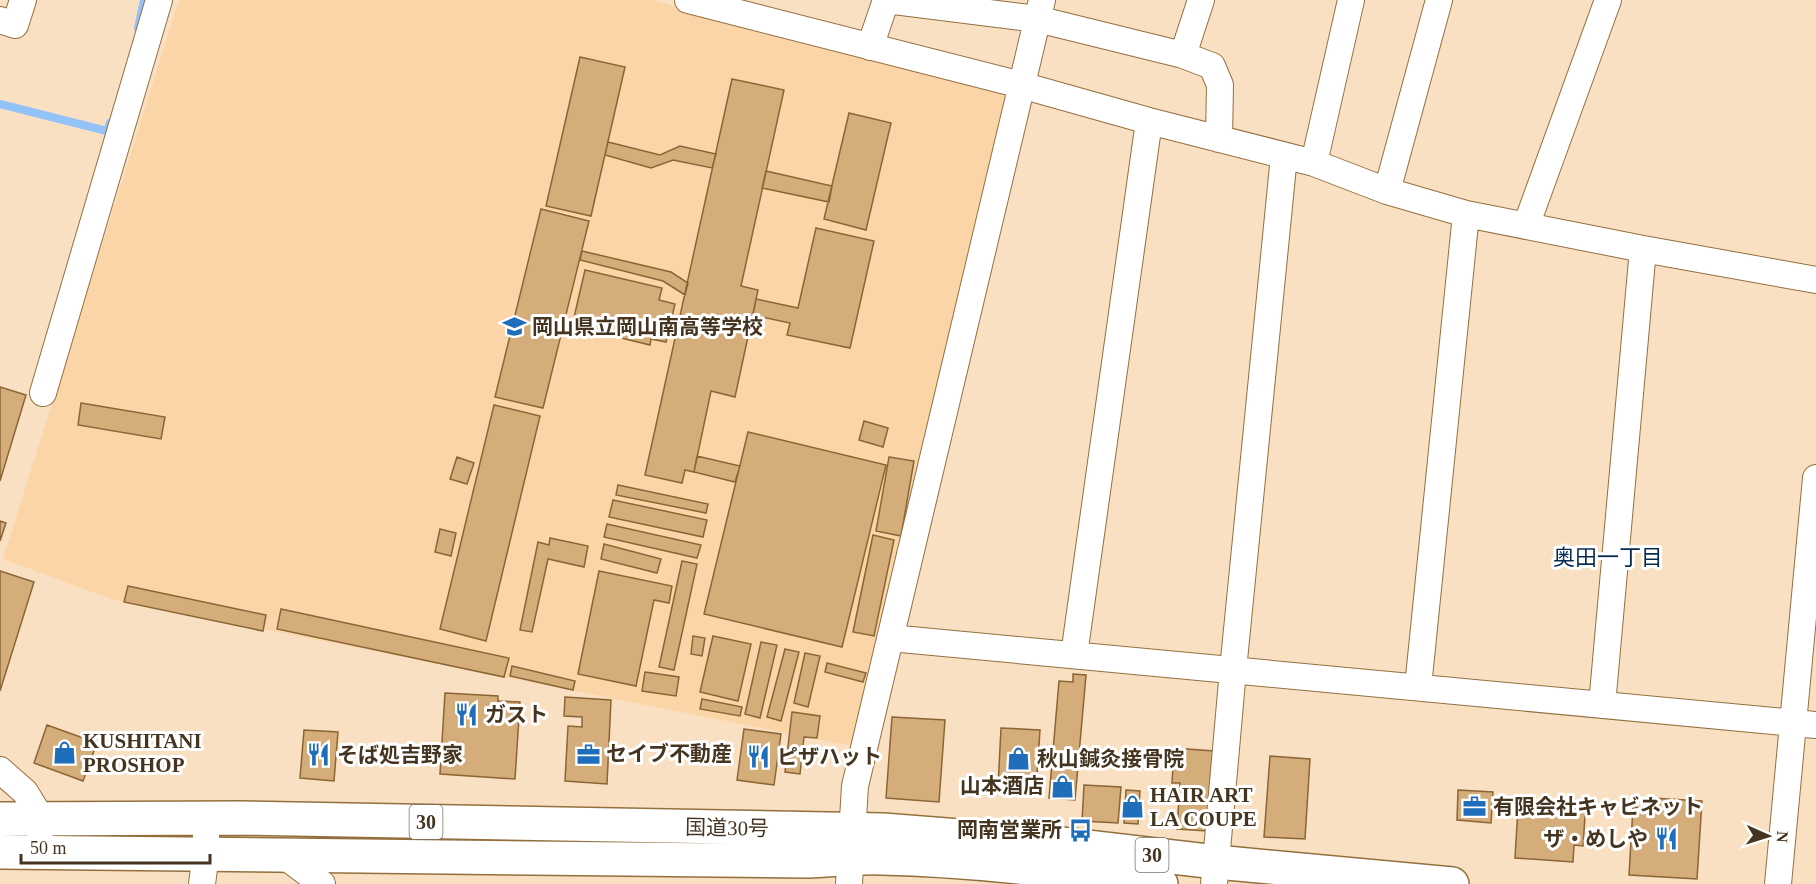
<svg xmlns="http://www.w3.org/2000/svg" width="1816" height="884" font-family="'Times New Roman','Noto Sans JP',serif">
<rect width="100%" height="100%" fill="#f9e0c2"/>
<path fill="#fbd5a8" d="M 179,0 L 652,0 L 1007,96 L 852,746 L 111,599 L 3,559 Z"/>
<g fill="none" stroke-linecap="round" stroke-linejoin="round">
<path stroke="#93c2f8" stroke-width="8" d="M 138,28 L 144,0
M 0,104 L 107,131 L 110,123"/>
</g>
<path fill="#d5ad7b" stroke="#8a6535" stroke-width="1.5" d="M 580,57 L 625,67 L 591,216 L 546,206 Z
M 732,79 L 784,90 L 741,286 L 758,290 L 735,397 L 711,391 L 694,472 L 685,470 L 682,483 L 645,475 Z
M 849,113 L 891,123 L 866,230 L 824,219 Z
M 608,142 L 660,155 L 680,146 L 716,154 L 712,168 L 673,160 L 651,168 L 605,155 Z
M 766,171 L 832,186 L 829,202 L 762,188 Z
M 541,209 L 589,221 L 543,408 L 495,397 Z
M 816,228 L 874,241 L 850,348 L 787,335 L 790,323 L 753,315 L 756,299 L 798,308 Z
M 582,251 L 671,272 L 688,283 L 685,295 L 663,281 L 580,260 Z
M 585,270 L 662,288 L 659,300 L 675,304 L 666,342 L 651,339 L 650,345 L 572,326 Z
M 0,387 L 26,395 L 0,481 Z
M 81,403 L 165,417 L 161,439 L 78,425 Z
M 494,405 L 540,416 L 486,641 L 440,629 Z
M 864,421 L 888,428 L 883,447 L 859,440 Z
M 748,432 L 886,465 L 842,647 L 704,614 Z
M 697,456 L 740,466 L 735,482 L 694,472 Z
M 457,457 L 474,463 L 467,484 L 450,479 Z
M 889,457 L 914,461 L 901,536 L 876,531 Z
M 618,485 L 708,504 L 706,513 L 616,495 Z
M 613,500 L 707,520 L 703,537 L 609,517 Z
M 0,521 L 6,523 L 0,541 Z
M 607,524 L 701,545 L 697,558 L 604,537 Z
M 440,529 L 456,533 L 451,556 L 435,552 Z
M 873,535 L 894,540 L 874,636 L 853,632 Z
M 550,538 L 588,546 L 584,567 L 548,559 L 532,632 L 520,630 L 538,542 L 549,545 Z
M 604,544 L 661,559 L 657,573 L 601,559 Z
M 682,561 L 697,564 L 674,670 L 659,667 Z
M 0,571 L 34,582 L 0,691 Z
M 599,571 L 672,586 L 669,603 L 654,600 L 636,686 L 578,674 Z
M 128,586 L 266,615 L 263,631 L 124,602 Z
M 281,609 L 509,658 L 504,677 L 277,629 Z
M 693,636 L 705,638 L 702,656 L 691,654 Z
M 713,636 L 751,644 L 738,701 L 700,692 Z
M 761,642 L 777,645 L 760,718 L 745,714 Z
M 785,649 L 799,652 L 781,721 L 767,717 Z
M 805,653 L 820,656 L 808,707 L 794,703 Z
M 827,663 L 866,673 L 863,682 L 825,672 Z
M 512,666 L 575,681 L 573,690 L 510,676 Z
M 645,672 L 679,677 L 676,696 L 642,691 Z
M 1073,674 L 1086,675 L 1075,800 L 1049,798 L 1059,681 L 1073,682 Z
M 445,693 L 498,696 L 498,701 L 520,702 L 515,779 L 440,774 Z
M 565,697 L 611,700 L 607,784 L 565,781 L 568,726 L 582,727 L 582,717 L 564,716 Z
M 702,699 L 742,707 L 740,716 L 700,709 Z
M 792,712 L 820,716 L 817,738 L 804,737 L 800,774 L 785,772 Z
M 892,717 L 945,720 L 939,802 L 886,798 Z
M 47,725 L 97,743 L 83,781 L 34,763 Z
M 1001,728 L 1040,730 L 1036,789 L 998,787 Z
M 744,729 L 781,734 L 774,785 L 737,780 Z
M 304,730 L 338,732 L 334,781 L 300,778 Z
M 1174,748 L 1214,751 L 1207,831 L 1177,829 L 1180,783 L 1172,783 Z
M 1270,756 L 1310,759 L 1305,839 L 1264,837 Z
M 1270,756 L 1310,759 L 1305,839 L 1264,837 Z
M 1084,785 L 1121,787 L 1118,823 L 1082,821 Z
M 1126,790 L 1140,791 L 1138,824 L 1124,823 Z
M 1458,790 L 1493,792 L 1491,823 L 1457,820 Z
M 1651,798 L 1702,801 L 1697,879 L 1629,875 L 1633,807 L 1650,808 Z
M 1559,800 L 1586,801 L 1583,846 L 1574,845 L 1573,862 L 1515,858 L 1518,808 L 1559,811 Z"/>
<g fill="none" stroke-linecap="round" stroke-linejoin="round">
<defs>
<path id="minor" d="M 688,0 L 1021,85 L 1149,121 L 1314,163 L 1387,191 L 1466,214 L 1643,249 L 1816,280
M 0,20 L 15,25 L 23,0
M 870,47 L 886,0 L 1037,19 L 1183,55 L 1212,66 L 1220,85 L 1219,139
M 1183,55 L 1201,0
M 1314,163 L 1351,0
M 1387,191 L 1439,0
M 1526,226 L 1608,0
M 43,393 L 159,0
M 890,638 L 1816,725
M 1074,655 L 1149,121
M 1418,687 L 1466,214
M 1602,705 L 1643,249
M 0,770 L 25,792 L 41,818 L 40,833
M 282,854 L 322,884
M 202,884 L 206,853 L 206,818
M 849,884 L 855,786 L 1042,0
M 1214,884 L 1233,670 L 1284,156
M 1778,884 L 1816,478"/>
<path id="highway" d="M 0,819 L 239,818 L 883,830 L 1061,844 L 1216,862 L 1452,884
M 0,852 L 808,861 C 833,860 858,857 882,858 C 975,860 1068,872 1161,884"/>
</defs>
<use href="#minor" stroke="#946f3e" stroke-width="28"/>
<use href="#highway" stroke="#946f3e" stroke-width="36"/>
<use href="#minor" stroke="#fff" stroke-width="26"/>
<use href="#highway" stroke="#fff" stroke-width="33"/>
</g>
<defs>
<symbol id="school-bare" viewBox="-9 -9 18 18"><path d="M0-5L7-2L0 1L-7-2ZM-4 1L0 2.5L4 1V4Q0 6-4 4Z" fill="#1e6ebc" stroke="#fff" stroke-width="2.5" paint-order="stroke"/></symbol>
<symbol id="restaurant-bare" viewBox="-9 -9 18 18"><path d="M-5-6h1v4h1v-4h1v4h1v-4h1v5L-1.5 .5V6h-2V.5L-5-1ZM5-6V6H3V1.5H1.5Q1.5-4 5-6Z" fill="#1e6ebc" stroke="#fff" stroke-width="2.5" paint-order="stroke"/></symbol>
<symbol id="shop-bare" viewBox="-9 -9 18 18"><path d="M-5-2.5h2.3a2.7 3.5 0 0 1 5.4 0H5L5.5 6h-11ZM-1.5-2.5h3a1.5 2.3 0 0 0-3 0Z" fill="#1e6ebc" stroke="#fff" stroke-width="2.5" paint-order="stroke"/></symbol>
<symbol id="office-bare" viewBox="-9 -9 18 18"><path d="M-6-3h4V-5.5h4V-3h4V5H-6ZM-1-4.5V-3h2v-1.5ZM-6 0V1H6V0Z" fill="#1e6ebc" stroke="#fff" stroke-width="2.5" paint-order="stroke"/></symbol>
<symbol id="bus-bare" viewBox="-9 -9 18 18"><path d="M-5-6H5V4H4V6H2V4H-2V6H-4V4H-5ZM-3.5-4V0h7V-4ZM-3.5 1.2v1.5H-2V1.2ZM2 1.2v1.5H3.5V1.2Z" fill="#1e6ebc" stroke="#fff" stroke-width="2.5" paint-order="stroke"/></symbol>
</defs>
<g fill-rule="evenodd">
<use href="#school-bare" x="498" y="310" width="33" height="33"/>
<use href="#restaurant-bare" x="450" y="698" width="33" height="33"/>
<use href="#shop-bare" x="48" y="736" width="33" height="33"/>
<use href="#office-bare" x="572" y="738" width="33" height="33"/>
<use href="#restaurant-bare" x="302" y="738" width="33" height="33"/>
<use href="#restaurant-bare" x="742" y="740" width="33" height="33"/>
<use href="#shop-bare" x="1002" y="742" width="33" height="33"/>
<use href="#shop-bare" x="1046" y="770" width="33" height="33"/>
<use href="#shop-bare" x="1116" y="790" width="33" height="33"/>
<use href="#office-bare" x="1458" y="790" width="33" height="33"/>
<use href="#bus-bare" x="1064" y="814" width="33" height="33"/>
<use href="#restaurant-bare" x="1650" y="822" width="33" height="33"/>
</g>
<g text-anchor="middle" stroke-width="6" stroke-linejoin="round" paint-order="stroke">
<g fill="#fff" stroke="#7d7263" stroke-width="1.5">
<rect x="409.5" y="805" width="33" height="34" rx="4.5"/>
<rect x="1135.5" y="838" width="33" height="34" rx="4.5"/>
</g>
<g font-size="20" font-weight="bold" fill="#453520">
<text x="426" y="829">30</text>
<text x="1152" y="862">30</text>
</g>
<g font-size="21" font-weight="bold" fill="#453520" stroke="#fff" text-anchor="start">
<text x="532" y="334">岡山県立岡山南高等学校</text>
<text x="485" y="722">ガスト</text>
<text x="83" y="748">KUSHITANI<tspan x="83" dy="24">PROSHOP</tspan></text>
<text x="606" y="761">セイブ不動産</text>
<text x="337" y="762">そば処吉野家</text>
<text x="777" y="764">ピザハット</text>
<text x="1037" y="766">秋山鍼灸接骨院</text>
<text x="1044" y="793" text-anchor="end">山本酒店</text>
<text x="1150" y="802">HAIR ART<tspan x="1150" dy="24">LA COUPE</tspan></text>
<text x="1493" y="814">有限会社キャビネット</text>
<text x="1062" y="837" text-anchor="end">岡南営業所</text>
<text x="1648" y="846" text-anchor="end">ザ・めしや</text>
</g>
<g font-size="21" fill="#453520" stroke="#fff">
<text transform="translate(727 828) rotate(1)" y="7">国道30号</text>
</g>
<g font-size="22" fill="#042a4f" stroke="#fff">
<text x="1608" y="565">奥田一丁目</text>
</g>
</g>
<g transform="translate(1768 836) rotate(93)" stroke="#ffffff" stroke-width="4.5" paint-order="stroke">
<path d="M0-4.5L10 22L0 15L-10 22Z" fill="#453520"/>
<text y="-9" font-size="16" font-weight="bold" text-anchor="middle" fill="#453520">N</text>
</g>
<path d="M21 854v9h189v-9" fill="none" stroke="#453520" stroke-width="3"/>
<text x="30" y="854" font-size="18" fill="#453520" stroke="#ffffff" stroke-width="4.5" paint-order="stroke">50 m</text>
</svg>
